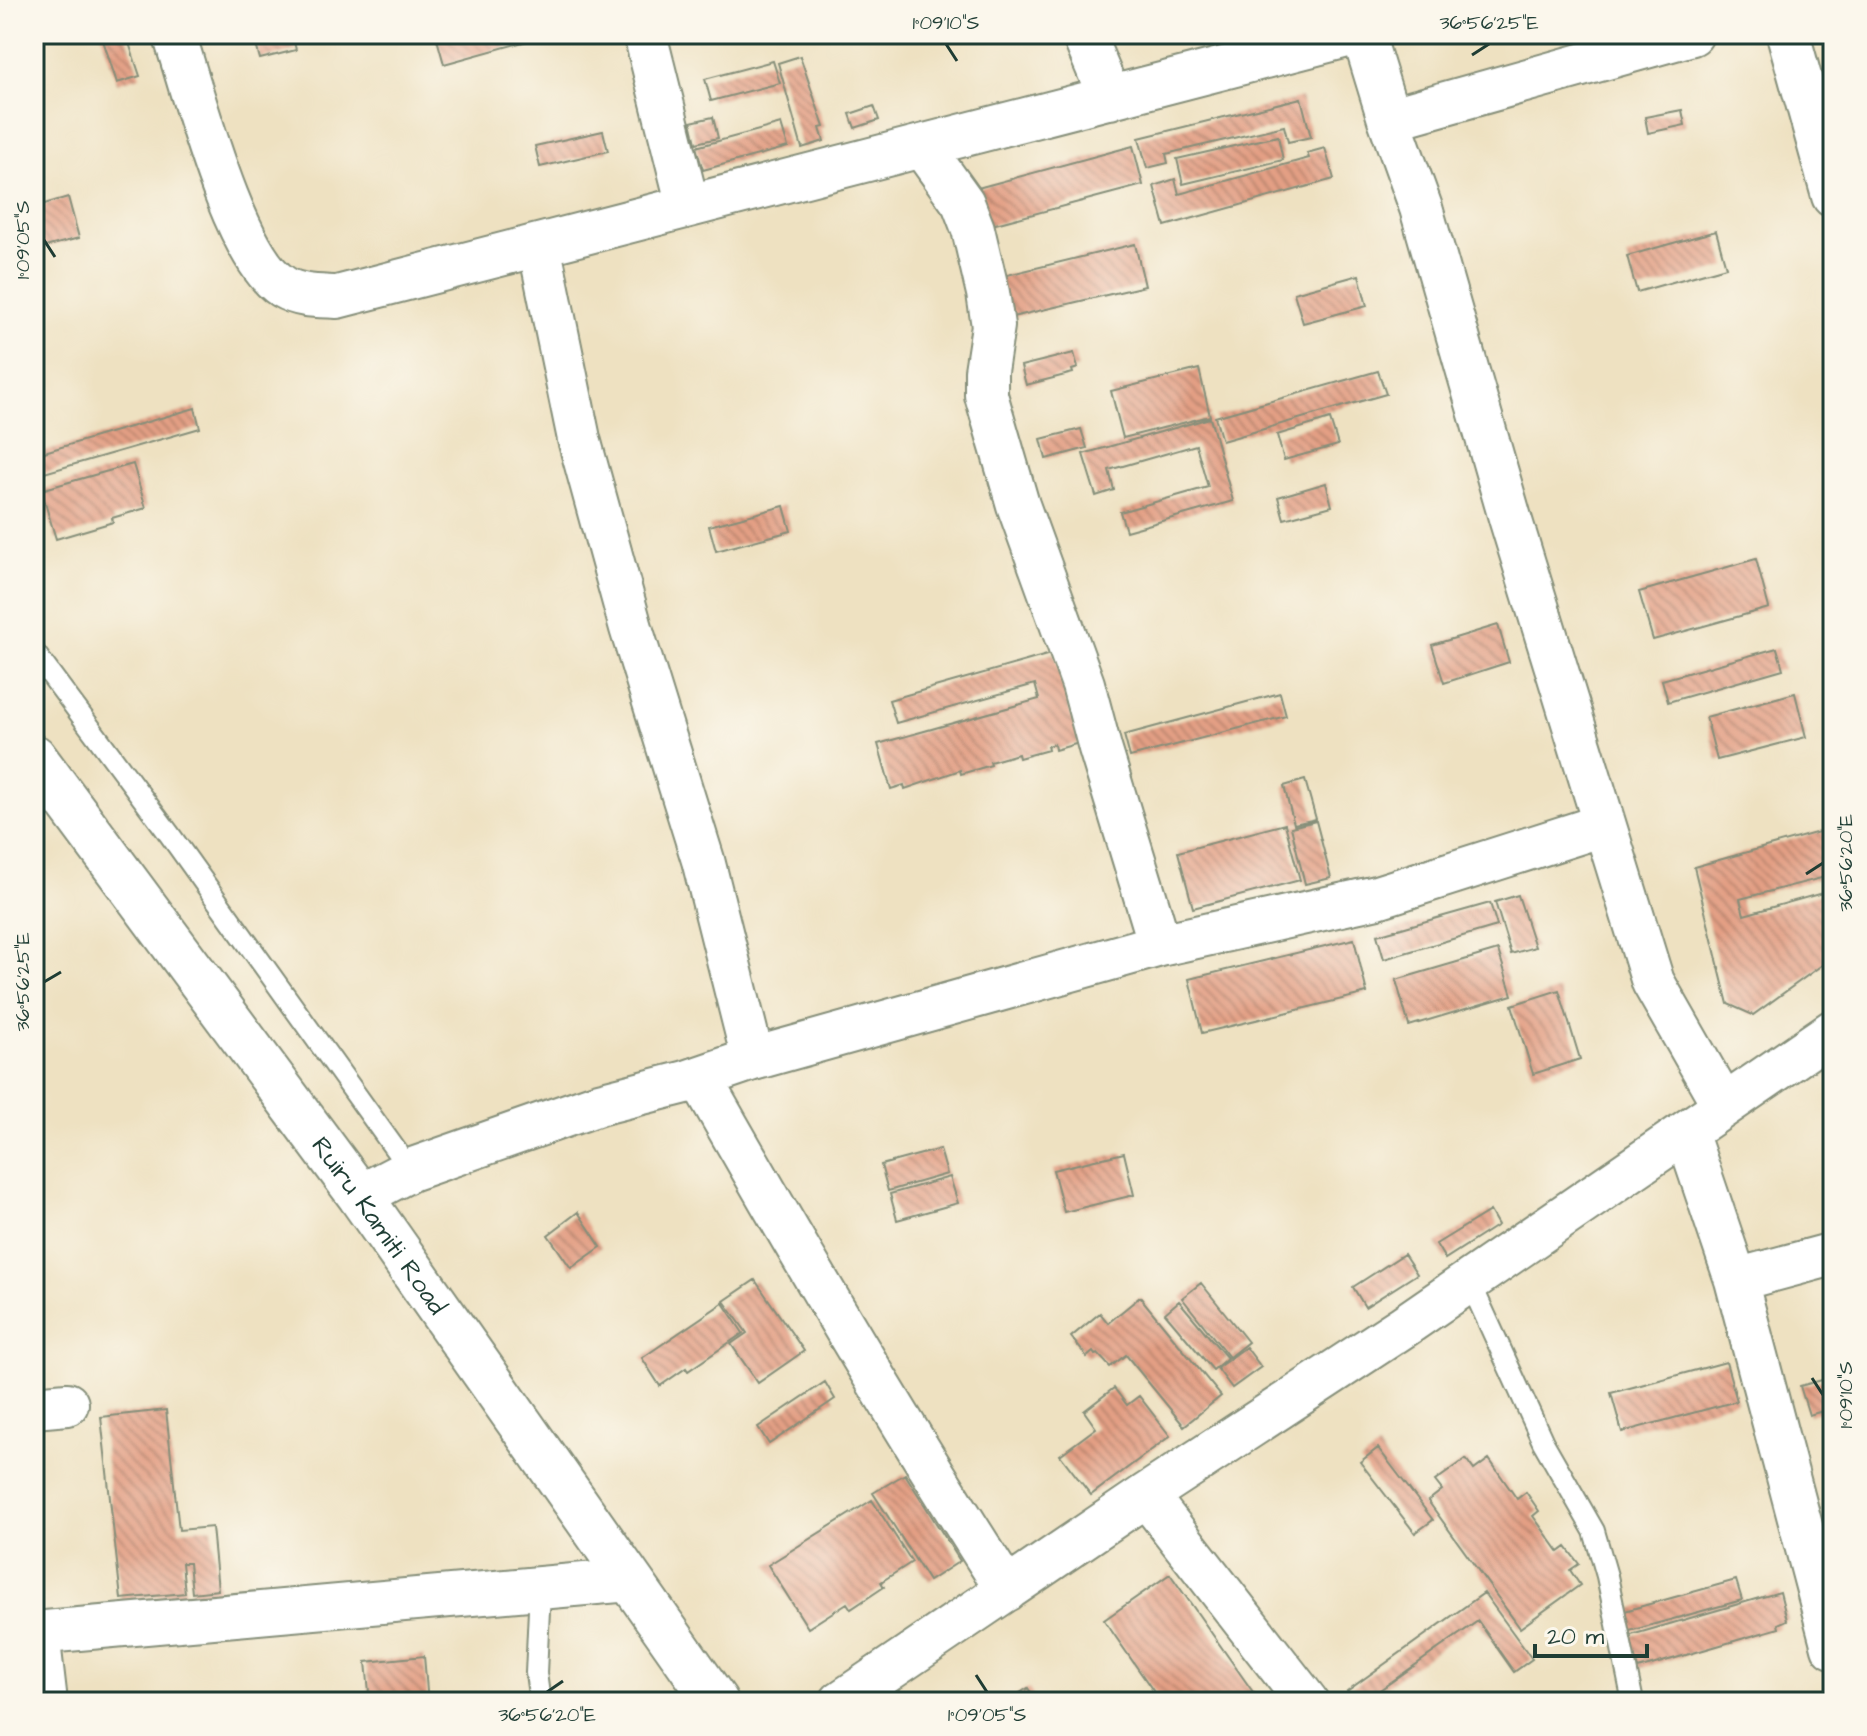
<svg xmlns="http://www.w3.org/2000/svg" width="1867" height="1736" font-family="'Architects Daughter',sans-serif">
<defs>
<pattern id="building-back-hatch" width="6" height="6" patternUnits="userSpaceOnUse" patternTransform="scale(2)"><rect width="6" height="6" fill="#e39f84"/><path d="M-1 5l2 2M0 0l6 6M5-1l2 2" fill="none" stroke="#b7836d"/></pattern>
</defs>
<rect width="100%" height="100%" fill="#fbf7ec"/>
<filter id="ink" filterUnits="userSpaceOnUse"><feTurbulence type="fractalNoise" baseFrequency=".0125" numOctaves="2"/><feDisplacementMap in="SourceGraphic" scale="16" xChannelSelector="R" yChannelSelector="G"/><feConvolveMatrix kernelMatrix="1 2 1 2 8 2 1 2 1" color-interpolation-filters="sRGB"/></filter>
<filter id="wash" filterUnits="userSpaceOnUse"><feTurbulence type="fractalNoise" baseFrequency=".006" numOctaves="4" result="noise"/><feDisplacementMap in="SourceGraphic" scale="32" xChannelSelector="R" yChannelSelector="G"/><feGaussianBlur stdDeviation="1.8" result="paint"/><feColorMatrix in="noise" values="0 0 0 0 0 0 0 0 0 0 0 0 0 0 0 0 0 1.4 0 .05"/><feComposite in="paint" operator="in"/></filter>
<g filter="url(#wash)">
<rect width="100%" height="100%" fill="#eee1c1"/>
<g id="blocks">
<path fill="url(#building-back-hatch)" d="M 101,34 L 126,34 L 140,76 L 117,83 Z
M 253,34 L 302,34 L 302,35 L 293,38 L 296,50 L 260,59 Z
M 456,34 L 549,34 L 549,35 L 444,64 L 437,39 Z
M 800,56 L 824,127 L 820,128 L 824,141 L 802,148 L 778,63 Z
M 773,61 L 780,83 L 711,101 L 705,79 Z
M 1301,98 L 1311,137 L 1288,142 L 1284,126 L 1166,154 L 1168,163 L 1147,168 L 1139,138 Z
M 874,106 L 879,120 L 855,128 L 850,114 Z
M 1682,110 L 1685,125 L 1648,133 L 1645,117 Z
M 713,117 L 718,138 L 696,143 L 691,122 Z
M 781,124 L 788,147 L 703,170 L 696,147 Z
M 603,131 L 608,151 L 540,167 L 535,146 Z
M 1278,136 L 1283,160 L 1183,184 L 1177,159 Z
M 1133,146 L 1143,185 L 984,227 L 974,189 Z
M 1325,148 L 1334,179 L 1165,226 L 1154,186 L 1175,179 L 1179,194 L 1309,158 L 1307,153 Z
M 68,197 L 79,238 L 34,250 L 34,207 Z
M 1716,231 L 1726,267 L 1637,292 L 1627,256 Z
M 1135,244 L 1145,286 L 1008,318 L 999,277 Z
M 1359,275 L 1367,306 L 1303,323 L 1294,293 Z
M 1074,353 L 1078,368 L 1072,370 L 1073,373 L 1026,385 L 1021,366 Z
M 1199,369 L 1210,416 L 1123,438 L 1111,391 Z
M 1378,371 L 1386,394 L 1222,441 L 1215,417 Z
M 195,408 L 200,428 L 34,476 L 34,455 Z
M 1210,418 L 1233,501 L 1126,531 L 1120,512 L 1208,487 L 1196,445 L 1109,470 L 1114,490 L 1096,496 L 1083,454 Z
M 1330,419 L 1338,445 L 1284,460 L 1277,435 Z
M 1081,429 L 1087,448 L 1046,459 L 1041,439 Z
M 133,464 L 146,508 L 112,518 L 113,522 L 56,539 L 41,490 Z
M 1326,483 L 1332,506 L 1284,519 L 1278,497 Z
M 784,506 L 791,531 L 716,551 L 709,526 Z
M 1756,559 L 1769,608 L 1653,640 L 1639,592 Z
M 1498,625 L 1509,662 L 1444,683 L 1432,645 Z
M 1777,648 L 1783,669 L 1668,702 L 1662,680 Z
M 1054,653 L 1079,743 L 1055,750 L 1054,744 L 1047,746 L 1048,750 L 1019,758 L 1018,754 L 990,762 L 991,765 L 961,774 L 960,770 L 905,789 L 904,785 L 891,789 L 878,744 L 1039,699 L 1035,684 L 896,723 L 889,700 Z
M 1280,693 L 1286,716 L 1130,757 L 1124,735 Z
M 1795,693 L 1806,737 L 1717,760 L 1706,717 Z
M 1305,780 L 1316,819 L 1294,824 L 1284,786 Z
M 1316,821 L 1331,878 L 1305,884 L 1291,827 Z
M 1285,824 L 1300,880 L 1193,908 L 1178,852 Z
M 1833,828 L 1833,875 L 1740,899 L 1744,915 L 1833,890 L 1833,957 L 1753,1015 L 1728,1004 L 1694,867 Z
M 1518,895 L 1535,947 L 1511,954 L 1495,902 Z
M 1490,903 L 1497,926 L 1384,959 L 1377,935 Z
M 1354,939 L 1367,993 L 1202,1033 L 1189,979 Z
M 1498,950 L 1512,995 L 1409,1026 L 1396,980 Z
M 1559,990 L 1580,1059 L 1533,1074 L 1512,1005 Z
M 940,1149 L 947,1174 L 888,1191 L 881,1165 Z
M 1124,1153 L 1134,1195 L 1064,1212 L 1053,1170 Z
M 950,1177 L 958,1203 L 897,1220 L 890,1194 Z
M 1490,1211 L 1498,1225 L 1445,1259 L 1436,1244 Z
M 578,1212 L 601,1247 L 571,1268 L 548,1235 Z
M 1404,1254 L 1417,1274 L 1365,1307 L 1353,1287 Z
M 755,1280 L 804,1351 L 758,1383 L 731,1344 L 747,1333 L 724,1301 Z
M 1201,1283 L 1248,1342 L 1229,1357 L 1182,1298 Z
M 1140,1297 L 1221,1396 L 1184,1426 L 1126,1355 L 1110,1367 L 1098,1354 L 1095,1355 L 1093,1352 L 1087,1357 L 1071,1337 L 1100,1313 L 1108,1323 Z
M 1179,1301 L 1227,1358 L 1213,1370 L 1165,1313 Z
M 723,1303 L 743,1333 L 688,1371 L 686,1368 L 660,1386 L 642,1358 Z
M 1246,1347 L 1261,1367 L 1232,1388 L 1217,1368 Z
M 1726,1362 L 1737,1401 L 1622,1432 L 1611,1393 Z
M 1833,1377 L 1833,1404 L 1822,1408 L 1823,1411 L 1809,1415 L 1800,1386 Z
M 825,1382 L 835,1399 L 769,1444 L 758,1427 Z
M 1114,1388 L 1127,1405 L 1139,1396 L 1170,1436 L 1091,1495 L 1060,1455 L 1096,1428 L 1084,1411 Z
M 166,1410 L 179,1530 L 212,1527 L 218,1590 L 192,1593 L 189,1563 L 182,1563 L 185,1593 L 121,1599 L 101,1417 Z
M 1378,1448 L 1433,1520 L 1415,1533 L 1360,1462 Z
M 1466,1459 L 1474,1470 L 1489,1459 L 1517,1499 L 1526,1492 L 1539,1511 L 1533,1516 L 1559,1552 L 1566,1547 L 1579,1564 L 1570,1570 L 1580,1585 L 1520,1628 L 1428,1501 L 1442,1490 L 1435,1481 Z
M 905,1474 L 960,1561 L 929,1581 L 873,1493 Z
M 872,1500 L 912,1562 L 881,1582 L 884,1587 L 851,1609 L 847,1603 L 808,1628 L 768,1565 Z
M 1170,1574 L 1260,1702 L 1161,1702 L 1104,1620 Z
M 1736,1580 L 1742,1600 L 1626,1632 L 1621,1612 Z
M 1780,1592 L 1787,1620 L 1778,1624 L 1779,1628 L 1638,1669 L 1628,1636 Z
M 1484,1593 L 1532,1659 L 1514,1672 L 1478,1621 L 1370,1697 L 1374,1702 L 1355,1702 L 1347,1691 Z
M 424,1656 L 428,1702 L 370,1702 L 366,1662 Z
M 1028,1688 L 1037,1702 L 1006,1702 Z"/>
</g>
</g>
<g filter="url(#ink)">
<use href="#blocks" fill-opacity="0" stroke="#868f7a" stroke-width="2"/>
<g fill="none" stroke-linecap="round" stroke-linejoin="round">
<defs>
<path id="service" d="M 34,652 L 170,835 L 410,1170
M 1469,1280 L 1543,1442 L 1594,1531 L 1607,1576 L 1633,1702
M 540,1702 L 536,1673 L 540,1589"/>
<path id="minor" d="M 174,34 C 193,92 234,257 283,287 C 300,297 318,296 337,297 L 1355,34
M 645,34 L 688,206
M 1083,34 L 1110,98
M 1363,34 L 1389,119 L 1421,208 L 1510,518 L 1653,982 L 1724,1106
M 1788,34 L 1833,196
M 1389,119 L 1692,34
M 922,146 L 963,203 L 973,229 L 988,293 L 993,326 L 986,371 L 986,395 L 1018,505 L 1083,684 L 1100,748 L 1160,945
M 753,1059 L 1160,945 L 1377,897 L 1603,825
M 700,1078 C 798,1251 899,1422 1007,1590
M 1686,1132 L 1736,1280 L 1833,1647
M 360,1196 L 410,1170 L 599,1104 L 686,1082 L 753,1059 L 703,860 L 631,628 L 579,439 L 539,245
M 1736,1280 L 1833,1254
M 34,1407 L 67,1404
M 1146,1495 L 1307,1702
M 34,1633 L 630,1580
M 38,1633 L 46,1702
M 841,1702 L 1146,1495 L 1404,1326 L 1833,1031"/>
<g id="primary">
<path id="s1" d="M 34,757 L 360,1196 L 716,1702"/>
</g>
</defs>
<use href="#service" stroke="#868f7a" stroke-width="24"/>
<use href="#minor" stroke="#868f7a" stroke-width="46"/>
<use href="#primary" stroke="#868f7a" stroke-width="48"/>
<use href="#service" stroke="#fff" stroke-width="20"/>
<use href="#minor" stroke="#fff" stroke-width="42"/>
<use href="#primary" stroke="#fff" stroke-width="44"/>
</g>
</g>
<path fill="none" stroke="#1f3d34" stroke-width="3" d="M 946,44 L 957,61M 1472,55 L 1489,44M 44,240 L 55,257M 1806,874 L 1823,863M 44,982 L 61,972M 1812,1378 L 1823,1395M 976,1675 L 987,1692M 547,1692 L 563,1681"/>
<g text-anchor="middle" stroke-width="7" stroke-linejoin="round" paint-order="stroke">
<g font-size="26" fill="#1f3d34" stroke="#fbf7ec">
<text dy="9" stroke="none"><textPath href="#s1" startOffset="582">Ruiru Kamiti Road</textPath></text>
</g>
</g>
<rect width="1867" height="1736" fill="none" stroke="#fbf7ec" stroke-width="88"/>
<path d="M1535 1644v12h112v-12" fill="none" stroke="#1f3d34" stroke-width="4"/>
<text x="1547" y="1644" font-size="24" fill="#1f3d34" stroke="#fbf7ec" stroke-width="6" paint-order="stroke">20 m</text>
<rect x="44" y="44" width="1779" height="1648" fill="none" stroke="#1f3d34" stroke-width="3"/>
<g font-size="20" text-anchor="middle" fill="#1f3d34">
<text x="946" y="29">1°09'10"S</text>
<text x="1489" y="29">36°56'25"E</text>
<text transform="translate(22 240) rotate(-90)" y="7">1°09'05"S</text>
<text transform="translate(1845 863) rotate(-90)" y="7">36°56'20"E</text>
<text transform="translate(22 982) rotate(-90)" y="7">36°56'25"E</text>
<text transform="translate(1845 1395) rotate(-90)" y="7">1°09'10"S</text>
<text x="547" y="1721">36°56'20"E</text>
<text x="987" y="1721">1°09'05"S</text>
</g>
</svg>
